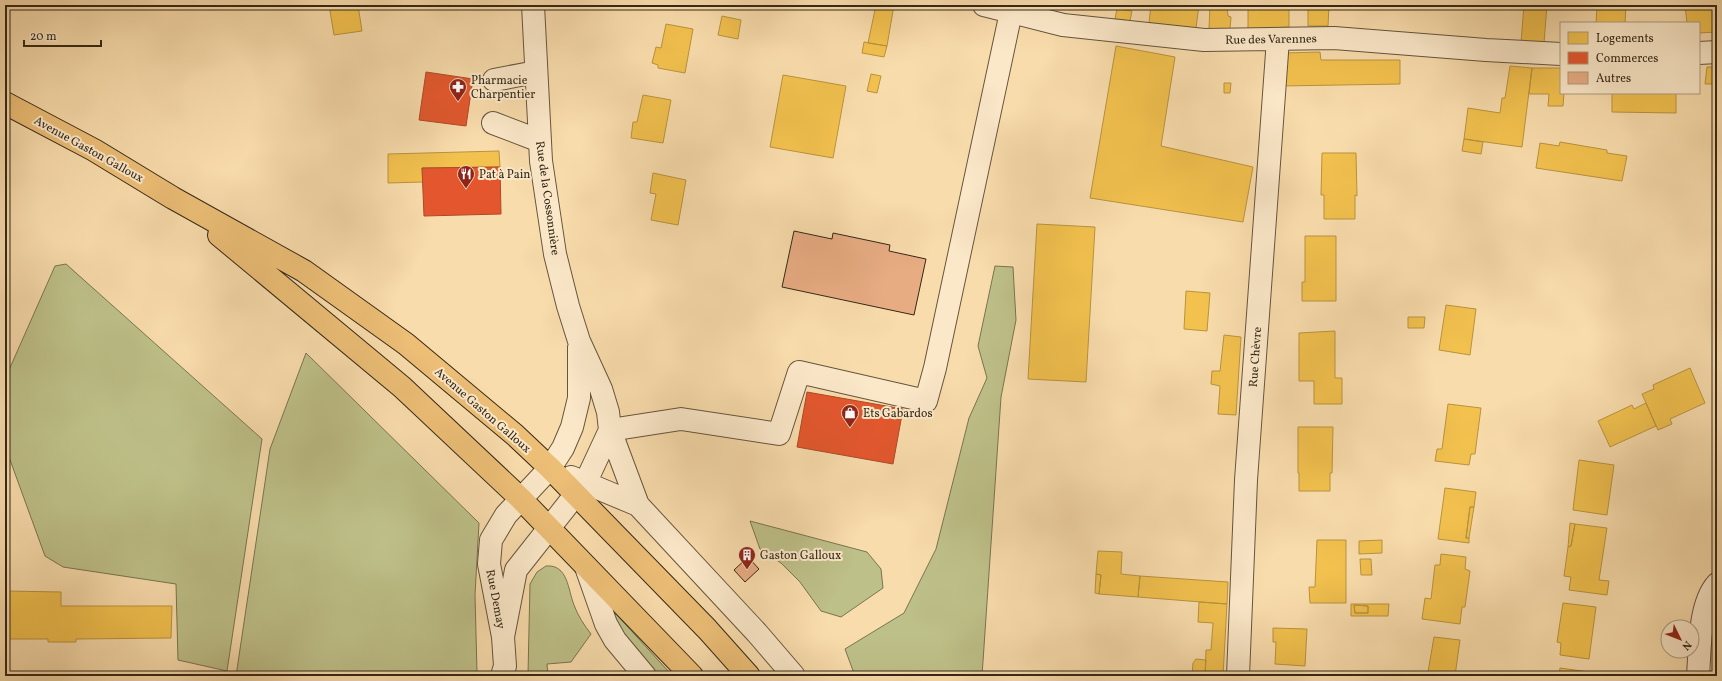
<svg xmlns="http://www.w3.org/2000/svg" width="1722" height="681" font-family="Vollkorn,serif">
<rect width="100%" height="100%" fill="#f9dcac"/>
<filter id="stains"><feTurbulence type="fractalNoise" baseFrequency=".005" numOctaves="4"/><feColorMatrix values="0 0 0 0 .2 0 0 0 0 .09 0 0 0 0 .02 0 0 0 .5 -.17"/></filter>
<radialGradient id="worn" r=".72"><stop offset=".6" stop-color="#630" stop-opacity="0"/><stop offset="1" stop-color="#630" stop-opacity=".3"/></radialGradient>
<path fill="#bec089" stroke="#797450" d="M 66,264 L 262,439 L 227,671 L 178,660 L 176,584 L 63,567 L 45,556 L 9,457 L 5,452 L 5,379 L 55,266 Z
M 995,266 L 1013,267 L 1016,320 L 1001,397 L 982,676 L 855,676 L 845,649 L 904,613 L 936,549 L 969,418 L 987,378 L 978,346 Z
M 306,353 L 479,523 L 475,595 L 477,673 L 439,676 L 236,676 L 270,449 Z
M 750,521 L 867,552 L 881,569 L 883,588 L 841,617 L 821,611 L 800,582 L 781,563 L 760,549 Z
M 546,566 C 568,564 568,590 574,605 C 578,616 584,625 591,634 L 571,662 L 547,664 L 548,675 L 528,674 L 530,584 L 537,572 Z
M 616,614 L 669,672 L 664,676 L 656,676 L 619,635 L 612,617 Z"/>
<path fill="#f2c14e" stroke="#b9933e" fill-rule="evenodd" d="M 329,5 L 358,5 L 362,31 L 334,35 Z
M 876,5 L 894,5 L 887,46 L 868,43 Z
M 909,5 L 922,5 L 920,10 Z
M 1151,5 L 1199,5 L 1196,28 L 1149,23 Z
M 1210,5 L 1227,5 L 1228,16 L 1231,17 L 1230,29 L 1209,29 Z
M 1308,5 L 1329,5 L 1328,26 L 1308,26 Z
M 1524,5 L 1547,5 L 1544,43 L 1521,43 Z
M 1597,5 L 1626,5 L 1625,23 L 1596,23 Z
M 1641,5 L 1657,5 L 1656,9 L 1641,9 Z
M 1685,5 L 1716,5 L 1717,32 L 1699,33 L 1699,23 L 1687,23 Z
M 1289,6 L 1289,27 L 1248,29 L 1248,9 Z
M 1117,9 L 1132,11 L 1130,21 L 1115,19 Z
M 722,16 L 741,20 L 738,39 L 718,35 Z
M 666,24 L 693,29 L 685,73 L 658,68 L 658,65 L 652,63 L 656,47 L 661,48 Z
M 864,42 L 887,46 L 884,57 L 862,53 Z
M 1116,46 L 1175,57 L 1161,146 L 1253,167 L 1243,222 L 1090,198 Z
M 1320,52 L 1321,60 L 1400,60 L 1400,84 L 1281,86 L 1284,53 Z
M 1510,66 L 1532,68 L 1522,147 L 1464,139 L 1468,108 L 1500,113 L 1502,98 L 1505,98 Z
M 1707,67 L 1717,67 L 1717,84 L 1705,84 Z
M 1532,68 L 1561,68 L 1561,93 L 1564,93 L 1563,106 L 1548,106 L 1549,94 L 1529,94 Z
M 871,74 L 881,76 L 877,93 L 867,91 Z
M 783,75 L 846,86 L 833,158 L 770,147 Z
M 1224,83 L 1231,83 L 1230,93 L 1224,93 Z
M 1612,93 L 1676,93 L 1676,113 L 1612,112 Z
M 643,95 L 671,100 L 663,143 L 631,138 L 633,122 L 637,122 Z
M 1464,139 L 1483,142 L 1481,154 L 1462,151 Z
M 1560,142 L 1607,150 L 1607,153 L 1627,156 L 1622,181 L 1536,168 L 1540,143 L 1559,146 Z
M 499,151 L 500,167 L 422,168 L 423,182 L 388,183 L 388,154 Z
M 1322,153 L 1356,153 L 1357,196 L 1355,195 L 1355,219 L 1324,219 L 1324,195 L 1321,195 Z
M 653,173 L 686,180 L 678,225 L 651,220 L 656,194 L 650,193 Z
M 1037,224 L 1095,227 L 1086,382 L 1028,379 Z
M 1305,236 L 1336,236 L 1336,301 L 1302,301 L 1302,282 L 1305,282 Z
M 1186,291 L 1210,293 L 1207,331 L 1184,329 Z
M 1446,305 L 1476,309 L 1470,355 L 1439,350 Z
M 1408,317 L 1425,317 L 1424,328 L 1408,328 Z
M 1335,331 L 1335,378 L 1342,378 L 1342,404 L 1314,404 L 1314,381 L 1299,381 L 1299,333 Z
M 1224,335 L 1241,337 L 1236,415 L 1218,414 L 1220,386 L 1211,384 L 1212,371 L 1220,371 Z
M 1690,368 L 1705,403 L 1670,419 L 1672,424 L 1658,430 L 1642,394 L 1654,389 L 1653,385 Z
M 1646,403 L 1656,426 L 1610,447 L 1598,421 L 1632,405 L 1634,409 Z
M 1448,404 L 1481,408 L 1475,454 L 1471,454 L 1469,465 L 1435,461 L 1437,449 L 1442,449 Z
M 1298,427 L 1333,427 L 1332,473 L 1330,473 L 1330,491 L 1299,491 L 1299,473 L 1298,473 Z
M 1579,460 L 1614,465 L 1607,515 L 1573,510 Z
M 1445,488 L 1476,492 L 1474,507 L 1470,507 L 1466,538 L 1469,538 L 1469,543 L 1438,539 Z
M 1470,507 L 1474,507 L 1469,538 L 1466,538 Z
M 1570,523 L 1575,524 L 1571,546 L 1568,547 Z
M 1575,524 L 1607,528 L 1599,580 L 1609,581 L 1607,595 L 1569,590 L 1571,577 L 1564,576 L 1568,547 L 1571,546 Z
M 1317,540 L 1346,540 L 1346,603 L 1310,603 L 1309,587 L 1315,587 Z
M 1382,540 L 1382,553 L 1359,554 L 1359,541 Z
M 1098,551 L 1122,552 L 1121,574 L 1140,576 L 1138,597 L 1099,594 L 1101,575 L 1096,574 Z
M 1441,554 L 1466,557 L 1465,569 L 1470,571 L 1465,607 L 1462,607 L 1460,624 L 1422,619 L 1425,598 L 1431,599 L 1435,565 L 1440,565 Z
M 1360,559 L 1371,559 L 1372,575 L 1361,575 Z
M 1096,574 L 1101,575 L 1099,594 L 1095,593 Z
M 1140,576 L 1228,582 L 1227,604 L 1138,597 Z
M 5,591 L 61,592 L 61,606 L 172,606 L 171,638 L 76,639 L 76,642 L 48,642 L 48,639 L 5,639 Z
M 1199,602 L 1227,604 L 1223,676 L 1205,676 L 1206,650 L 1211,650 L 1213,623 L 1198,622 Z
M 1563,603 L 1596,607 L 1589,659 L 1560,655 L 1561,643 L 1557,642 Z
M 1351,604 L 1389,604 L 1388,616 L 1351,616 ZM 1354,605 L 1368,606 L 1368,613 L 1355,613 Z
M 1354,605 L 1368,606 L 1368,613 L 1355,613 Z
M 1273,628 L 1307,629 L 1305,666 L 1275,664 L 1276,642 L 1273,642 Z
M 1434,637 L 1460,640 L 1455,676 L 1433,676 L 1434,673 L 1428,672 Z
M 1196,659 L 1206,660 L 1205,676 L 1192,675 L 1193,663 Z
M 1560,668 L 1589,672 L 1589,676 L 1559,676 Z
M 1008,674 L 1026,674 L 1026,676 L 1008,676 Z"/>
<path fill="#e4572e" stroke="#af4927" d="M 426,72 L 473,79 L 466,126 L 419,120 Z
M 500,167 L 501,214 L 424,216 L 422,168 Z
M 807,392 L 903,409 L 893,464 L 797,447 Z"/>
<path fill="#e8ac83" stroke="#342818" d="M 794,231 L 832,239 L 833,233 L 890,245 L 889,251 L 926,259 L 914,315 L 782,287 Z
M 748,557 L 759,569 L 745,582 L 734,570 Z"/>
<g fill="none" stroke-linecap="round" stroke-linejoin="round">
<defs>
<path id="minor" d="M 984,5 L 1063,25 L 1204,40 L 1334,38 L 1486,50 L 1561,54
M 1699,53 L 1717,52
M 494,80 L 536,72
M 493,123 L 540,141
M 571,477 L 638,505 L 757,633 L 794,676
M 638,505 L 610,430 L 681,419 L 779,434 L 799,372 L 926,401 L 935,368 L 1011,12
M 586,567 L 606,624 L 615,640 L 645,676
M 503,637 L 516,570 L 576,494 L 590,473 L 610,430 L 608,412 L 601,389 L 579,341 L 568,306 L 555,254 L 541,161 L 533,5
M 502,676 L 505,666 L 503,637 L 489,564 L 491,540 L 506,515 L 550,468 L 563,448 L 572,427 L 579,398 L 579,348
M 1238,676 L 1246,480 L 1278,39
M 1698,676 C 1700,649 1699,604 1717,584"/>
<path id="major" d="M 5,103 L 94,150 L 173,198 L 304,271 L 406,344 L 515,435 L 550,468 L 707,629 L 749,676
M 219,235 L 402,387 L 520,498 L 692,676"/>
</defs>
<use href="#minor" stroke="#65553d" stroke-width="24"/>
<use href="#major" stroke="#342818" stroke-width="24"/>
<use href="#minor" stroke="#fbe8c9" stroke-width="22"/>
<use href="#major" stroke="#ecbe76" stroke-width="22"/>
</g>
<defs>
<symbol id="pharmacy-pin" viewBox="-11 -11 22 30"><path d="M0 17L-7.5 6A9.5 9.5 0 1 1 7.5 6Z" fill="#8f2418" stroke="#fbe8c9"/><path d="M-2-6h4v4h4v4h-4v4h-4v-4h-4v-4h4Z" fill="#fff"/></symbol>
<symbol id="restaurant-pin" viewBox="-11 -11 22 30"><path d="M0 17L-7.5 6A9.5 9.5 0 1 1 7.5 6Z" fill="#8f2418" stroke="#fbe8c9"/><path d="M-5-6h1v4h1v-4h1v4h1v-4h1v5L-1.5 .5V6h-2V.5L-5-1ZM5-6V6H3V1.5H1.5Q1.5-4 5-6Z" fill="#fff"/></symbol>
<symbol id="shop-pin" viewBox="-11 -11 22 30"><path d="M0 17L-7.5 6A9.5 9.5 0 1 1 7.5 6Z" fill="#8f2418" stroke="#fbe8c9"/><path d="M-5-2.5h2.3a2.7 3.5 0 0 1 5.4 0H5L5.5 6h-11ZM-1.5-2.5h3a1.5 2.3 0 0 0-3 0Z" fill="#fff"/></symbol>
<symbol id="building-pin" viewBox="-11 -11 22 30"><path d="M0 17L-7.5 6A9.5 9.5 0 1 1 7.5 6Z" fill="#8f2418" stroke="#fbe8c9"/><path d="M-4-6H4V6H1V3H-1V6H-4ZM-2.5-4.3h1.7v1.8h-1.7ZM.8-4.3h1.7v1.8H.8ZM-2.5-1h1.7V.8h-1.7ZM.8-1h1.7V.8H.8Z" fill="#fff"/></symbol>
</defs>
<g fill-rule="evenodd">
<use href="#pharmacy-pin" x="448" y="77" width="20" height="27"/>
<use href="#restaurant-pin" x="456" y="164" width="20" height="27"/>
<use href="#shop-pin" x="840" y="403" width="20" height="27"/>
<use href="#building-pin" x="737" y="545" width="20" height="27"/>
</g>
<g text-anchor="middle" stroke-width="4" stroke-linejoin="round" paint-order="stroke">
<g font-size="12" fill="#342818" stroke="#fbe8c9">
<text transform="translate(1271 39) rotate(-1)" y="4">Rue des Varennes</text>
<text transform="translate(89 149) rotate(29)" y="4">Avenue Gaston Galloux</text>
<text transform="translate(548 198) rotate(82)" y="4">Rue de la Cossonnière</text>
<text transform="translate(1255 357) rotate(-86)" y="4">Rue Chèvre</text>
<text transform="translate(483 410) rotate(41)" y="4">Avenue Gaston Galloux</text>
<text transform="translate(496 599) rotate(79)" y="4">Rue Demay</text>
</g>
<g font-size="12" fill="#342818" stroke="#fbe8c9" text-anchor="start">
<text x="471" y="84">Pharmacie<tspan x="471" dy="14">Charpentier</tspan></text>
<text x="479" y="178">Pat à Pain</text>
<text x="863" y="417">Ets Gabardos</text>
<text x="760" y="559">Gaston Galloux</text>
</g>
</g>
<rect width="1722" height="681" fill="none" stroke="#f9dcac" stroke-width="20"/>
<rect x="6" y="6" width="1710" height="669" fill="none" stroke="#342818" stroke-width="2"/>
<rect x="10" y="10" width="1702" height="661" fill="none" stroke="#342818"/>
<rect x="1560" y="22" width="140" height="72" fill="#fbe8c9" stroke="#ab9b82"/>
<rect x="1568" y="32" width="20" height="12" fill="#f2c14e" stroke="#ab9b82"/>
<text x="1596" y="42" font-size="12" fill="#342818">Logements</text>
<rect x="1568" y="52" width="20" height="12" fill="#e4572e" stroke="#ab9b82"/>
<text x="1596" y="62" font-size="12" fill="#342818">Commerces</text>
<rect x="1568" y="72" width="20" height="12" fill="#e8ac83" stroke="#ab9b82"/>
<text x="1596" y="82" font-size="12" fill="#342818">Autres</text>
<g transform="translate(1680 639) rotate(133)"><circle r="19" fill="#fbe8c9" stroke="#ab9b82"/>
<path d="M0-3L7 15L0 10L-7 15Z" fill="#8f2418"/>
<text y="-6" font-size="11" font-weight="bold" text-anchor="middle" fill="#342818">N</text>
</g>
<path d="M24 40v6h77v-6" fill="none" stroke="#342818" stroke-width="2"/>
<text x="30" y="40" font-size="12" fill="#342818" stroke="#fbe8c9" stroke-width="3" paint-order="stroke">20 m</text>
<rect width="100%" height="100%" filter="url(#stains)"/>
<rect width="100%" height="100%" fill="url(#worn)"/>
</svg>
